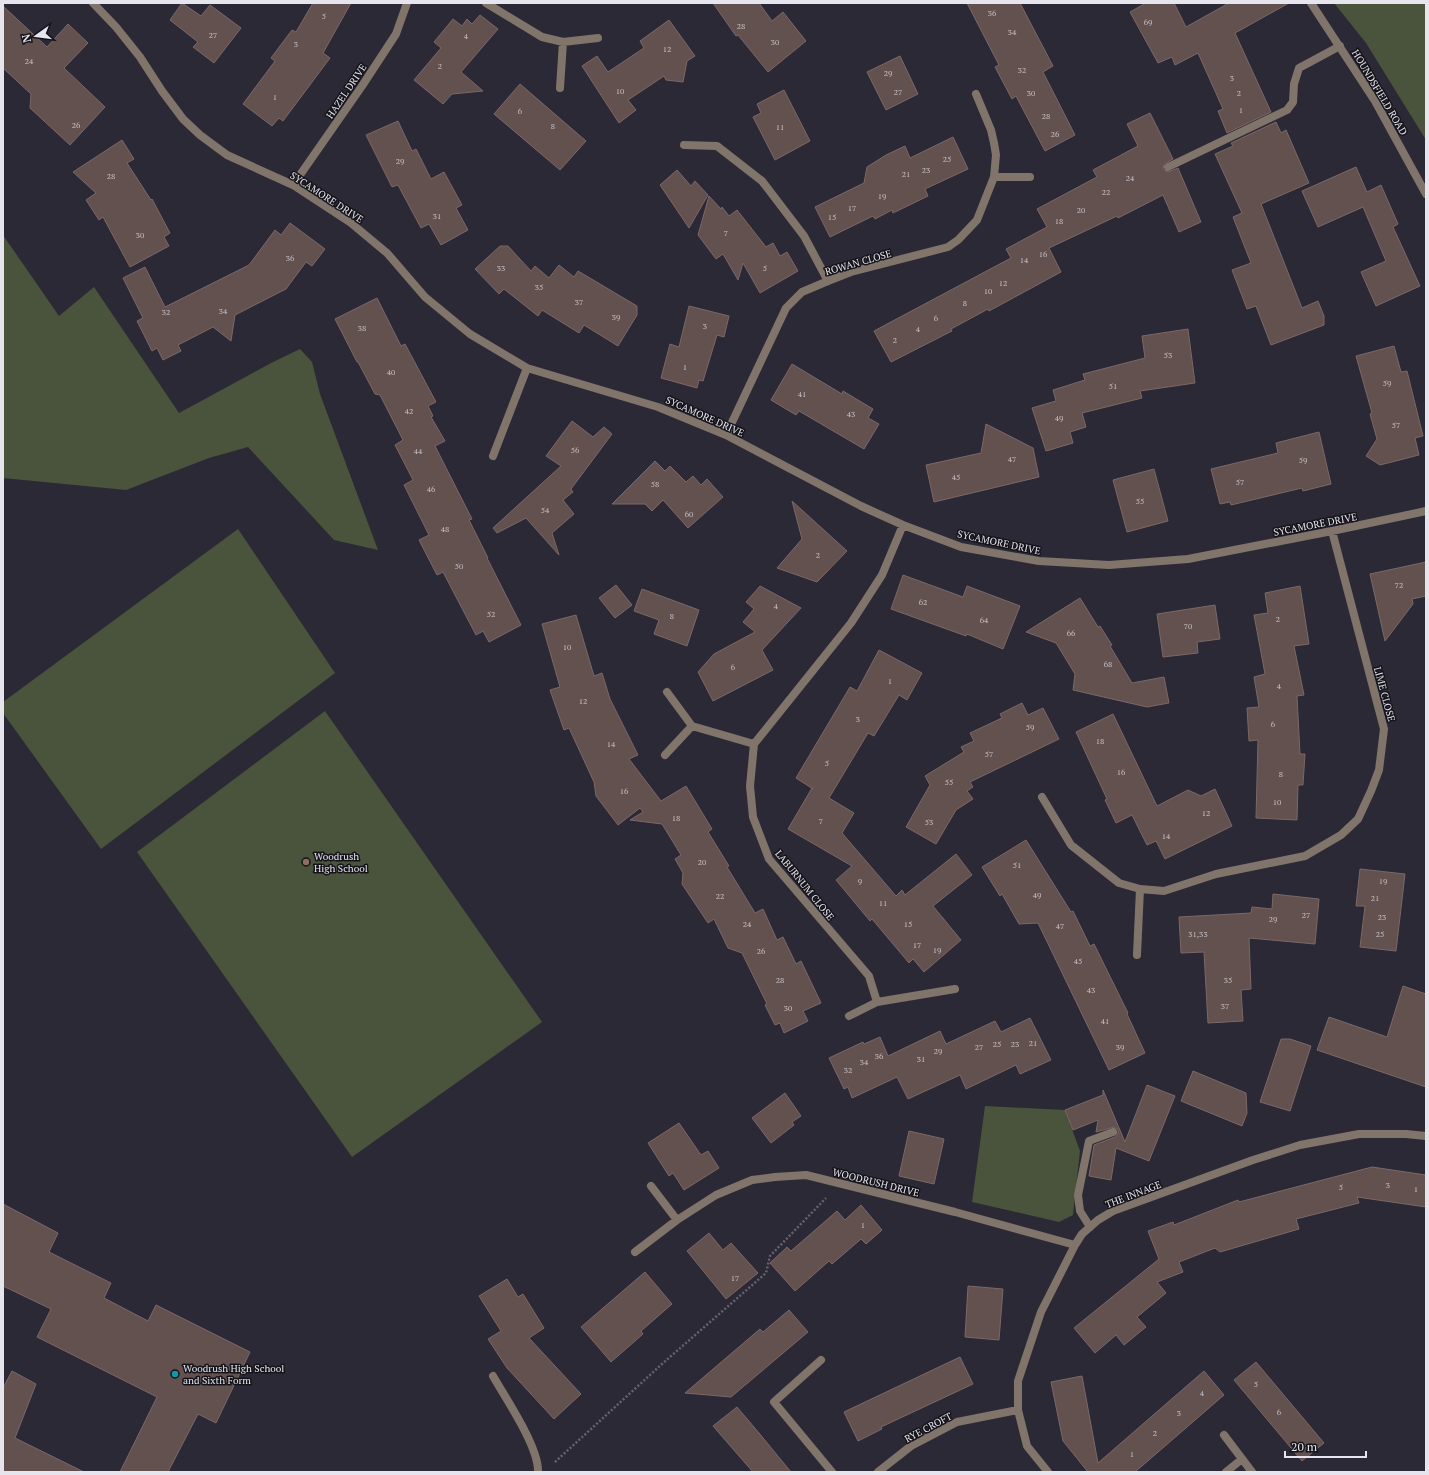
<svg xmlns="http://www.w3.org/2000/svg" width="1429" height="1475" font-family="'PT Serif',serif">
<rect width="100%" height="100%" fill="#2c2936"/>
<path fill="#4a533b" d="M 1334,3 L 1426,3 L 1426,140 L 1366,43 Z
M 3,235 L 59,316 L 94,287 L 179,413 L 271,363 L 300,349 L 312,362 L 320,394 L 378,550 L 334,540 L 248,447 L 209,458 L 126,490 L 3,478 Z
M 238,529 L 335,673 L 101,849 L 3,713 L 3,702 Z
M 325,711 L 542,1022 L 352,1157 L 137,852 Z
M 985,1106 L 1065,1110 L 1080,1151 L 1073,1215 L 1059,1222 L 972,1202 Z"/>
<path fill="#63514f" stroke="#7b6867" d="M 182,3 L 201,16 L 210,5 L 241,28 L 214,63 L 193,47 L 198,42 L 170,20 Z
M 313,3 L 351,3 L 323,53 L 330,58 L 283,121 L 279,118 L 272,126 L 243,104 L 275,61 L 271,58 L 292,30 L 296,32 Z
M 713,3 L 759,3 L 772,21 L 783,12 L 806,41 L 768,72 L 738,35 L 736,36 Z
M 967,3 L 1020,3 L 1053,66 L 1043,72 L 1075,135 L 1045,151 L 1016,96 L 1012,99 L 995,67 L 999,65 Z
M 1146,3 L 1174,3 L 1186,27 L 1229,3 L 1289,3 L 1235,33 L 1271,112 L 1227,133 L 1218,111 L 1223,109 L 1198,53 L 1175,65 L 1172,57 L 1158,63 L 1130,12 Z
M 3,6 L 47,47 L 68,24 L 88,43 L 64,68 L 105,107 L 70,145 L 30,108 L 31,94 L 3,68 Z
M 480,15 L 498,29 L 461,72 L 483,91 L 452,94 L 443,104 L 414,80 L 441,48 L 434,42 L 453,19 L 462,26 L 467,19 L 472,24 Z
M 669,20 L 695,56 L 687,61 L 683,82 L 666,80 L 664,76 L 628,100 L 636,110 L 619,123 L 582,66 L 597,56 L 608,72 L 644,48 L 640,41 Z
M 900,56 L 918,94 L 886,110 L 867,72 Z
M 520,84 L 586,141 L 560,170 L 494,114 Z
M 784,90 L 810,141 L 775,160 L 753,117 L 761,113 L 757,104 Z
M 1150,113 L 1173,159 L 1164,164 L 1163,169 L 1168,172 L 1178,168 L 1201,222 L 1179,232 L 1163,195 L 1118,218 L 1117,216 L 1049,248 L 1061,272 L 989,311 L 988,309 L 951,329 L 952,331 L 891,362 L 874,331 L 1011,258 L 1006,249 L 1047,227 L 1037,209 L 1097,177 L 1093,170 L 1138,146 L 1127,124 Z
M 398,121 L 412,151 L 416,149 L 431,179 L 444,172 L 462,205 L 456,208 L 468,230 L 441,245 L 429,224 L 421,228 L 398,185 L 392,187 L 366,135 Z
M 1276,122 L 1281,133 L 1286,130 L 1309,183 L 1261,204 L 1302,308 L 1318,301 L 1324,316 L 1324,325 L 1271,345 L 1256,306 L 1247,309 L 1232,270 L 1251,263 L 1233,217 L 1242,213 L 1215,154 L 1233,146 L 1231,143 Z
M 953,137 L 968,169 L 925,189 L 928,196 L 893,213 L 892,210 L 875,219 L 873,216 L 830,237 L 815,207 L 864,183 L 867,167 L 886,155 L 905,146 L 910,158 Z
M 122,140 L 134,159 L 127,163 L 151,200 L 152,199 L 170,233 L 164,237 L 169,246 L 130,267 L 103,217 L 99,220 L 86,200 L 96,193 L 73,172 Z
M 1356,167 L 1367,192 L 1381,185 L 1398,224 L 1393,227 L 1420,286 L 1376,306 L 1361,272 L 1386,261 L 1363,207 L 1318,227 L 1302,191 Z
M 677,170 L 691,186 L 695,181 L 708,195 L 689,228 L 660,185 Z
M 709,196 L 721,209 L 722,207 L 729,216 L 737,210 L 766,247 L 773,243 L 780,256 L 787,252 L 798,271 L 760,293 L 743,263 L 738,280 L 723,254 L 716,259 L 698,235 Z
M 290,223 L 325,249 L 312,266 L 306,262 L 286,289 L 235,315 L 231,341 L 213,327 L 178,345 L 181,351 L 163,360 L 157,348 L 152,351 L 137,321 L 143,318 L 123,278 L 145,267 L 165,307 L 249,265 L 275,230 L 281,235 Z
M 500,246 L 508,246 L 531,271 L 535,266 L 549,278 L 559,265 L 574,277 L 578,271 L 637,306 L 637,315 L 618,346 L 584,325 L 579,333 L 542,310 L 538,316 L 504,289 L 499,294 L 475,269 Z
M 377,298 L 401,346 L 405,344 L 436,402 L 428,406 L 433,416 L 431,417 L 445,441 L 435,446 L 472,519 L 469,520 L 488,558 L 487,558 L 521,625 L 489,642 L 483,631 L 476,635 L 443,572 L 437,575 L 419,540 L 429,535 L 404,485 L 413,480 L 395,445 L 403,440 L 380,395 L 375,394 L 358,362 L 357,362 L 335,319 Z
M 689,306 L 729,316 L 724,337 L 717,335 L 703,381 L 699,380 L 697,388 L 661,378 L 670,344 L 679,347 Z
M 1188,329 L 1195,383 L 1140,391 L 1142,398 L 1082,413 L 1086,427 L 1070,432 L 1073,443 L 1046,451 L 1032,408 L 1056,401 L 1053,390 L 1085,380 L 1083,374 L 1145,358 L 1142,336 Z
M 1394,346 L 1401,372 L 1407,371 L 1423,436 L 1415,438 L 1419,455 L 1380,465 L 1366,456 L 1377,439 L 1370,414 L 1372,413 L 1356,356 Z
M 792,364 L 842,394 L 843,391 L 873,409 L 868,418 L 879,424 L 864,449 L 799,411 L 796,415 L 771,400 Z
M 572,421 L 593,437 L 604,427 L 612,434 L 571,489 L 573,492 L 563,500 L 574,514 L 552,533 L 559,555 L 526,518 L 497,533 L 493,528 L 561,466 L 546,456 Z
M 986,424 L 1033,448 L 1039,477 L 934,502 L 926,465 L 981,453 Z
M 1319,432 L 1331,484 L 1303,491 L 1302,488 L 1231,505 L 1230,502 L 1220,504 L 1211,469 L 1278,453 L 1276,443 Z
M 655,461 L 665,471 L 670,466 L 686,482 L 693,476 L 701,485 L 707,479 L 723,497 L 688,528 L 663,500 L 652,511 L 645,504 L 612,504 Z
M 1154,469 L 1168,521 L 1127,532 L 1113,480 Z
M 792,501 L 847,551 L 817,582 L 777,568 L 802,539 Z
M 1426,562 L 1426,596 L 1412,599 L 1413,604 L 1385,641 L 1370,574 Z
M 903,575 L 963,597 L 967,586 L 1020,606 L 1003,649 L 967,634 L 966,636 L 891,609 Z
M 616,585 L 632,605 L 615,618 L 599,598 Z
M 760,586 L 801,608 L 762,650 L 773,670 L 713,701 L 698,672 L 714,654 L 755,632 L 743,622 L 754,609 L 746,602 Z
M 1300,586 L 1309,644 L 1294,646 L 1304,695 L 1297,696 L 1300,754 L 1305,754 L 1303,785 L 1298,785 L 1297,820 L 1256,818 L 1258,740 L 1249,741 L 1247,708 L 1259,707 L 1254,677 L 1265,674 L 1254,615 L 1268,613 L 1265,593 Z
M 642,589 L 699,610 L 687,646 L 654,634 L 659,620 L 634,611 Z
M 1080,598 L 1098,627 L 1100,626 L 1112,645 L 1110,646 L 1132,683 L 1164,677 L 1169,703 L 1147,707 L 1073,690 L 1075,674 L 1056,643 L 1026,632 Z
M 1215,605 L 1220,639 L 1197,642 L 1198,653 L 1163,657 L 1157,614 Z
M 576,615 L 594,676 L 602,673 L 610,699 L 638,755 L 629,759 L 661,801 L 686,786 L 712,829 L 708,832 L 729,866 L 727,867 L 755,913 L 763,909 L 777,940 L 783,937 L 796,964 L 801,961 L 821,1003 L 803,1011 L 808,1021 L 784,1033 L 780,1023 L 775,1025 L 765,1005 L 767,1004 L 742,953 L 728,948 L 714,919 L 708,923 L 682,884 L 683,873 L 675,859 L 681,855 L 662,824 L 630,820 L 643,812 L 640,808 L 618,825 L 596,796 L 594,782 L 569,728 L 564,730 L 550,690 L 560,687 L 542,624 Z
M 879,650 L 922,673 L 907,700 L 899,695 L 874,736 L 868,733 L 829,798 L 854,813 L 842,833 L 896,896 L 902,890 L 905,895 L 956,854 L 972,875 L 933,906 L 961,940 L 924,972 L 913,959 L 909,963 L 872,919 L 870,921 L 836,880 L 852,866 L 788,829 L 812,788 L 813,789 L 796,778 L 850,687 L 857,691 Z
M 1022,703 L 1028,715 L 1043,708 L 1059,739 L 970,782 L 973,787 L 967,791 L 973,799 L 956,810 L 936,844 L 906,827 L 930,785 L 925,776 L 964,752 L 961,747 L 974,741 L 970,733 L 1002,718 L 1000,714 Z
M 1113,714 L 1157,806 L 1188,790 L 1201,796 L 1215,789 L 1232,826 L 1165,859 L 1156,841 L 1147,845 L 1132,815 L 1116,823 L 1105,800 L 1107,799 L 1076,732 Z
M 1026,840 L 1071,912 L 1073,911 L 1090,946 L 1094,944 L 1128,1013 L 1127,1014 L 1145,1053 L 1109,1070 L 1038,923 L 1019,924 L 1002,894 L 1000,896 L 982,867 Z
M 1360,869 L 1405,874 L 1396,951 L 1360,947 L 1365,906 L 1356,906 Z
M 1273,894 L 1319,899 L 1315,944 L 1249,938 L 1251,989 L 1241,990 L 1243,1021 L 1208,1023 L 1204,952 L 1181,953 L 1179,917 L 1251,913 L 1252,907 L 1272,909 Z
M 1403,986 L 1426,994 L 1426,1087 L 1317,1050 L 1329,1017 L 1387,1037 Z
M 1030,1018 L 1051,1060 L 1020,1074 L 1016,1065 L 966,1089 L 960,1075 L 908,1099 L 897,1077 L 852,1098 L 848,1087 L 844,1089 L 829,1058 L 863,1042 L 864,1044 L 880,1037 L 888,1056 L 940,1031 L 946,1044 L 995,1021 L 1001,1032 Z
M 1281,1039 L 1290,1039 L 1311,1046 L 1290,1111 L 1260,1102 Z
M 1193,1071 L 1246,1093 L 1247,1113 L 1242,1126 L 1181,1101 Z
M 1147,1085 L 1175,1096 L 1149,1161 L 1116,1148 L 1111,1180 L 1089,1176 L 1094,1145 L 1115,1137 L 1118,1133 L 1118,1130 L 1114,1127 L 1096,1132 L 1098,1120 L 1073,1130 L 1065,1110 L 1103,1095 L 1103,1090 L 1125,1142 Z
M 785,1093 L 801,1116 L 792,1122 L 794,1125 L 771,1143 L 752,1118 Z
M 679,1123 L 701,1155 L 708,1151 L 719,1168 L 684,1190 L 673,1173 L 669,1176 L 648,1143 Z
M 909,1131 L 944,1139 L 934,1184 L 899,1176 Z
M 1372,1167 L 1426,1175 L 1426,1207 L 1357,1197 L 1359,1203 L 1296,1219 L 1299,1229 L 1220,1252 L 1215,1248 L 1179,1262 L 1183,1272 L 1157,1282 L 1166,1293 L 1137,1317 L 1146,1327 L 1124,1345 L 1116,1335 L 1095,1353 L 1074,1328 L 1159,1259 L 1148,1231 L 1173,1222 L 1174,1225 L 1238,1200 L 1239,1202 Z
M 3,1204 L 58,1233 L 49,1252 L 111,1283 L 104,1298 L 148,1321 L 156,1305 L 250,1352 L 216,1423 L 198,1414 L 168,1472 L 120,1472 L 157,1397 L 37,1337 L 51,1309 L 3,1286 Z
M 861,1205 L 882,1230 L 866,1244 L 861,1239 L 832,1264 L 829,1261 L 795,1291 L 770,1263 L 787,1247 L 791,1251 L 837,1211 L 845,1220 Z
M 709,1233 L 723,1250 L 731,1243 L 758,1273 L 726,1299 L 687,1251 Z
M 645,1272 L 672,1304 L 641,1331 L 643,1334 L 611,1362 L 581,1327 Z
M 507,1279 L 518,1297 L 523,1294 L 544,1328 L 529,1338 L 581,1394 L 554,1419 L 507,1368 L 488,1339 L 501,1331 L 479,1296 Z
M 968,1286 L 1003,1289 L 999,1340 L 965,1337 Z
M 789,1310 L 808,1332 L 731,1397 L 685,1393 L 760,1329 L 763,1332 Z
M 960,1357 L 973,1384 L 881,1427 L 882,1429 L 858,1441 L 844,1412 Z
M 1256,1362 L 1324,1443 L 1302,1461 L 1234,1380 Z
M 12,1371 L 36,1384 L 15,1438 L 84,1472 L 3,1472 L 3,1388 Z
M 1204,1371 L 1224,1395 L 1135,1472 L 1088,1472 L 1063,1441 L 1051,1382 L 1082,1376 L 1098,1463 Z
M 737,1407 L 759,1433 L 791,1472 L 753,1472 L 713,1426 Z"/>
<g fill="none" stroke-linecap="round" stroke-linejoin="round">
<path stroke="#66636f" stroke-width="2.5" stroke-dasharray="2 2" stroke-linecap="butt" d="M 555,1462 L 662,1364 L 766,1273 L 770,1256 L 826,1198"/>
<path stroke="#81746b" stroke-width="8" d="M 684,145 L 717,146 L 762,181 L 804,236 L 828,281
M 1090,1227 L 1080,1211 L 1078,1195 L 1089,1141 L 1113,1132"/>
<path stroke="#81746b" stroke-width="8" d="M 93,3 L 116,27 L 140,57 L 162,91 L 183,119 L 200,135 L 227,155 L 293,185 L 351,223 L 387,253 L 425,297 L 470,334 L 527,368 L 658,407 L 726,435 L 861,506 L 903,525 L 961,547 L 1039,561 L 1109,565 L 1188,559 L 1332,531 L 1426,511
M 486,3 L 542,37 L 563,42 L 598,38
M 560,88 L 563,42
M 1168,167 L 1287,110 L 1293,102 L 1294,84 L 1299,68 L 1340,46
M 994,177 L 1030,177
M 293,185 L 362,86 L 396,34 L 407,3
M 726,435 L 786,308 L 802,292 L 828,281 L 851,272 L 948,247 L 958,240 L 977,220 L 994,177 L 996,155 L 994,143 L 991,130 L 976,94
M 493,456 L 527,368
M 667,692 L 692,726 L 754,744
M 665,755 L 692,726
M 1042,797 L 1071,845 L 1119,883 L 1140,889 L 1164,891 L 1216,874 L 1305,856 L 1341,835 L 1358,819 L 1371,791 L 1379,770 L 1384,729 L 1332,531
M 1137,955 L 1140,889
M 877,1002 L 869,976 L 769,859 L 753,817 L 750,786 L 754,744 L 851,623 L 882,575 L 903,525
M 849,1016 L 877,1002 L 955,989
M 651,1186 L 677,1220
M 635,1252 L 677,1220 L 716,1195 L 752,1180 L 775,1177 L 806,1175 L 955,1212 L 1075,1245
M 821,1360 L 774,1402 L 832,1472
M 493,1376 C 506,1399 539,1447 538,1472
M 1224,1435 L 1252,1472
M 878,1472 L 911,1446 L 957,1422 L 1018,1410
M 1048,1472 L 1027,1446 L 1018,1410 L 1018,1381 L 1041,1312 L 1075,1245 L 1082,1234 L 1098,1220 L 1113,1211 L 1253,1160 L 1300,1145 L 1359,1134 L 1406,1134 L 1426,1136
M 1226,1472 L 1242,1459"/>
<path stroke="#81746b" stroke-width="8" d="M 1311,3 L 1375,101 L 1426,194"/>
</g>
<circle fill="#8d6e63" stroke="#141319" stroke-width="1.5" cx="306" cy="862" r="4"/>
<circle fill="#0f9aa8" stroke="#141319" stroke-width="1.5" cx="175" cy="1374" r="4"/>
<g text-anchor="middle" stroke-width="3" stroke-linejoin="round" paint-order="stroke">
<g font-size="8" fill="#c5bfc6">
<text x="992" y="16">36</text>
<text x="324" y="19">5</text>
<text x="1148" y="25">69</text>
<text x="741" y="29">28</text>
<text x="1012" y="35">34</text>
<text x="213" y="38">27</text>
<text x="466" y="39">4</text>
<text x="775" y="45">30</text>
<text x="296" y="47">3</text>
<text x="667" y="52">12</text>
<text x="29" y="64">24</text>
<text x="440" y="69">2</text>
<text x="1022" y="73">32</text>
<text x="888" y="76">29</text>
<text x="1232" y="81">3</text>
<text x="620" y="94">10</text>
<text x="898" y="95">27</text>
<text x="1031" y="96">30</text>
<text x="1239" y="96">2</text>
<text x="275" y="100">1</text>
<text x="1241" y="113">1</text>
<text x="520" y="114">6</text>
<text x="1046" y="119">28</text>
<text x="76" y="128">26</text>
<text x="553" y="129">8</text>
<text x="780" y="130">11</text>
<text x="1055" y="137">26</text>
<text x="947" y="162">25</text>
<text x="400" y="164">29</text>
<text x="926" y="173">23</text>
<text x="906" y="177">21</text>
<text x="111" y="179">28</text>
<text x="1130" y="181">24</text>
<text x="1106" y="195">22</text>
<text x="882" y="199">19</text>
<text x="852" y="211">17</text>
<text x="1081" y="213">20</text>
<text x="437" y="219">31</text>
<text x="832" y="220">15</text>
<text x="1059" y="224">18</text>
<text x="726" y="236">7</text>
<text x="140" y="238">30</text>
<text x="1043" y="257">16</text>
<text x="290" y="261">36</text>
<text x="1024" y="263">14</text>
<text x="501" y="271">33</text>
<text x="765" y="271">5</text>
<text x="1003" y="286">12</text>
<text x="539" y="290">35</text>
<text x="988" y="294">10</text>
<text x="579" y="305">37</text>
<text x="965" y="306">8</text>
<text x="223" y="314">34</text>
<text x="166" y="315">32</text>
<text x="616" y="320">39</text>
<text x="936" y="321">6</text>
<text x="705" y="329">3</text>
<text x="362" y="331">38</text>
<text x="918" y="332">4</text>
<text x="895" y="343">2</text>
<text x="1168" y="358">53</text>
<text x="685" y="370">1</text>
<text x="391" y="375">40</text>
<text x="1387" y="386">59</text>
<text x="1113" y="389">51</text>
<text x="802" y="397">41</text>
<text x="409" y="414">42</text>
<text x="851" y="417">43</text>
<text x="1059" y="421">49</text>
<text x="1396" y="428">57</text>
<text x="575" y="453">56</text>
<text x="418" y="454">44</text>
<text x="1012" y="462">47</text>
<text x="1303" y="463">59</text>
<text x="956" y="480">45</text>
<text x="1240" y="485">57</text>
<text x="655" y="487">58</text>
<text x="431" y="492">46</text>
<text x="1140" y="504">55</text>
<text x="545" y="513">54</text>
<text x="689" y="517">60</text>
<text x="445" y="532">48</text>
<text x="818" y="558">2</text>
<text x="459" y="569">50</text>
<text x="1399" y="588">72</text>
<text x="923" y="605">62</text>
<text x="776" y="609">4</text>
<text x="491" y="617">52</text>
<text x="672" y="619">8</text>
<text x="1278" y="622">2</text>
<text x="984" y="623">64</text>
<text x="1188" y="629">70</text>
<text x="1071" y="636">66</text>
<text x="567" y="650">10</text>
<text x="1108" y="667">68</text>
<text x="733" y="670">6</text>
<text x="890" y="684">1</text>
<text x="1279" y="689">4</text>
<text x="583" y="704">12</text>
<text x="858" y="722">3</text>
<text x="1273" y="727">6</text>
<text x="1030" y="730">59</text>
<text x="1100" y="744">18</text>
<text x="611" y="747">14</text>
<text x="989" y="757">57</text>
<text x="827" y="766">5</text>
<text x="1121" y="775">16</text>
<text x="1281" y="777">8</text>
<text x="949" y="785">55</text>
<text x="624" y="794">16</text>
<text x="1277" y="805">10</text>
<text x="1206" y="816">12</text>
<text x="676" y="821">18</text>
<text x="821" y="824">7</text>
<text x="929" y="825">53</text>
<text x="1166" y="839">14</text>
<text x="702" y="865">20</text>
<text x="1017" y="868">51</text>
<text x="860" y="884">9</text>
<text x="1383" y="884">19</text>
<text x="1037" y="898">49</text>
<text x="720" y="899">22</text>
<text x="1375" y="901">21</text>
<text x="883" y="906">11</text>
<text x="1306" y="918">27</text>
<text x="1382" y="920">23</text>
<text x="1273" y="922">29</text>
<text x="747" y="927">24</text>
<text x="908" y="927">15</text>
<text x="1060" y="929">47</text>
<text x="1198" y="937">31,33</text>
<text x="1380" y="937">25</text>
<text x="917" y="948">17</text>
<text x="937" y="953">19</text>
<text x="761" y="954">26</text>
<text x="1078" y="964">45</text>
<text x="780" y="983">28</text>
<text x="1228" y="983">35</text>
<text x="1091" y="993">43</text>
<text x="1225" y="1009">37</text>
<text x="788" y="1011">30</text>
<text x="1105" y="1024">41</text>
<text x="1033" y="1046">21</text>
<text x="997" y="1047">25</text>
<text x="1015" y="1047">23</text>
<text x="979" y="1050">27</text>
<text x="1120" y="1050">39</text>
<text x="938" y="1054">29</text>
<text x="879" y="1059">36</text>
<text x="921" y="1062">31</text>
<text x="864" y="1065">34</text>
<text x="848" y="1073">32</text>
<text x="1388" y="1188">3</text>
<text x="1341" y="1190">5</text>
<text x="1416" y="1192">1</text>
<text x="863" y="1228">1</text>
<text x="735" y="1281">17</text>
<text x="1256" y="1387">5</text>
<text x="1202" y="1396">4</text>
<text x="1279" y="1415">6</text>
<text x="1179" y="1416">3</text>
<text x="1155" y="1436">2</text>
<text x="1132" y="1457">1</text>
</g>
<g font-size="10" fill="#e6e4ed" stroke="#141319">
<text transform="translate(346 91) rotate(-56)" y="4">HAZEL DRIVE</text>
<text transform="translate(1380 92) rotate(59)" y="4">HOUNDSFIELD ROAD</text>
<text transform="translate(327 197) rotate(33)" y="4">SYCAMORE DRIVE</text>
<text transform="translate(858 262) rotate(-16)" y="4">ROWAN CLOSE</text>
<text transform="translate(705 416) rotate(24)" y="4">SYCAMORE DRIVE</text>
<text transform="translate(1315 524) rotate(-11)" y="4">SYCAMORE DRIVE</text>
<text transform="translate(999 542) rotate(12)" y="4">SYCAMORE DRIVE</text>
<text transform="translate(1385 694) rotate(75)" y="4">LIME CLOSE</text>
<text transform="translate(805 885) rotate(51)" y="4">LABURNUM CLOSE</text>
<text transform="translate(876 1182) rotate(14)" y="4">WOODRUSH DRIVE</text>
<text transform="translate(1133 1194) rotate(-21)" y="4">THE INNAGE</text>
<text transform="translate(928 1427) rotate(-28)" y="4">RYE CROFT</text>
</g>
<g font-size="10" fill="#e6e4ed" stroke="#141319" text-anchor="start">
<text x="314" y="860">Woodrush<tspan x="314" dy="12">High School</tspan></text>
<text x="183" y="1372">Woodrush High School<tspan x="183" dy="12">and Sixth Form</tspan></text>
</g>
</g>
<rect width="1429" height="1475" fill="none" stroke="#e6e4ed" stroke-width="8"/>
<g transform="translate(36 36) rotate(256)" stroke="#141319" stroke-width="3" paint-order="stroke">
<path d="M0-3L7 15L0 10L-7 15Z" fill="#e6e4ed"/>
<text y="-6" font-size="11" font-weight="bold" text-anchor="middle" fill="#e6e4ed">N</text>
</g>
<path d="M1285 1451v6h81v-6" fill="none" stroke="#e6e4ed" stroke-width="2"/>
<text x="1291" y="1451" font-size="12" fill="#e6e4ed" stroke="#141319" stroke-width="3" paint-order="stroke">20 m</text>
</svg>
